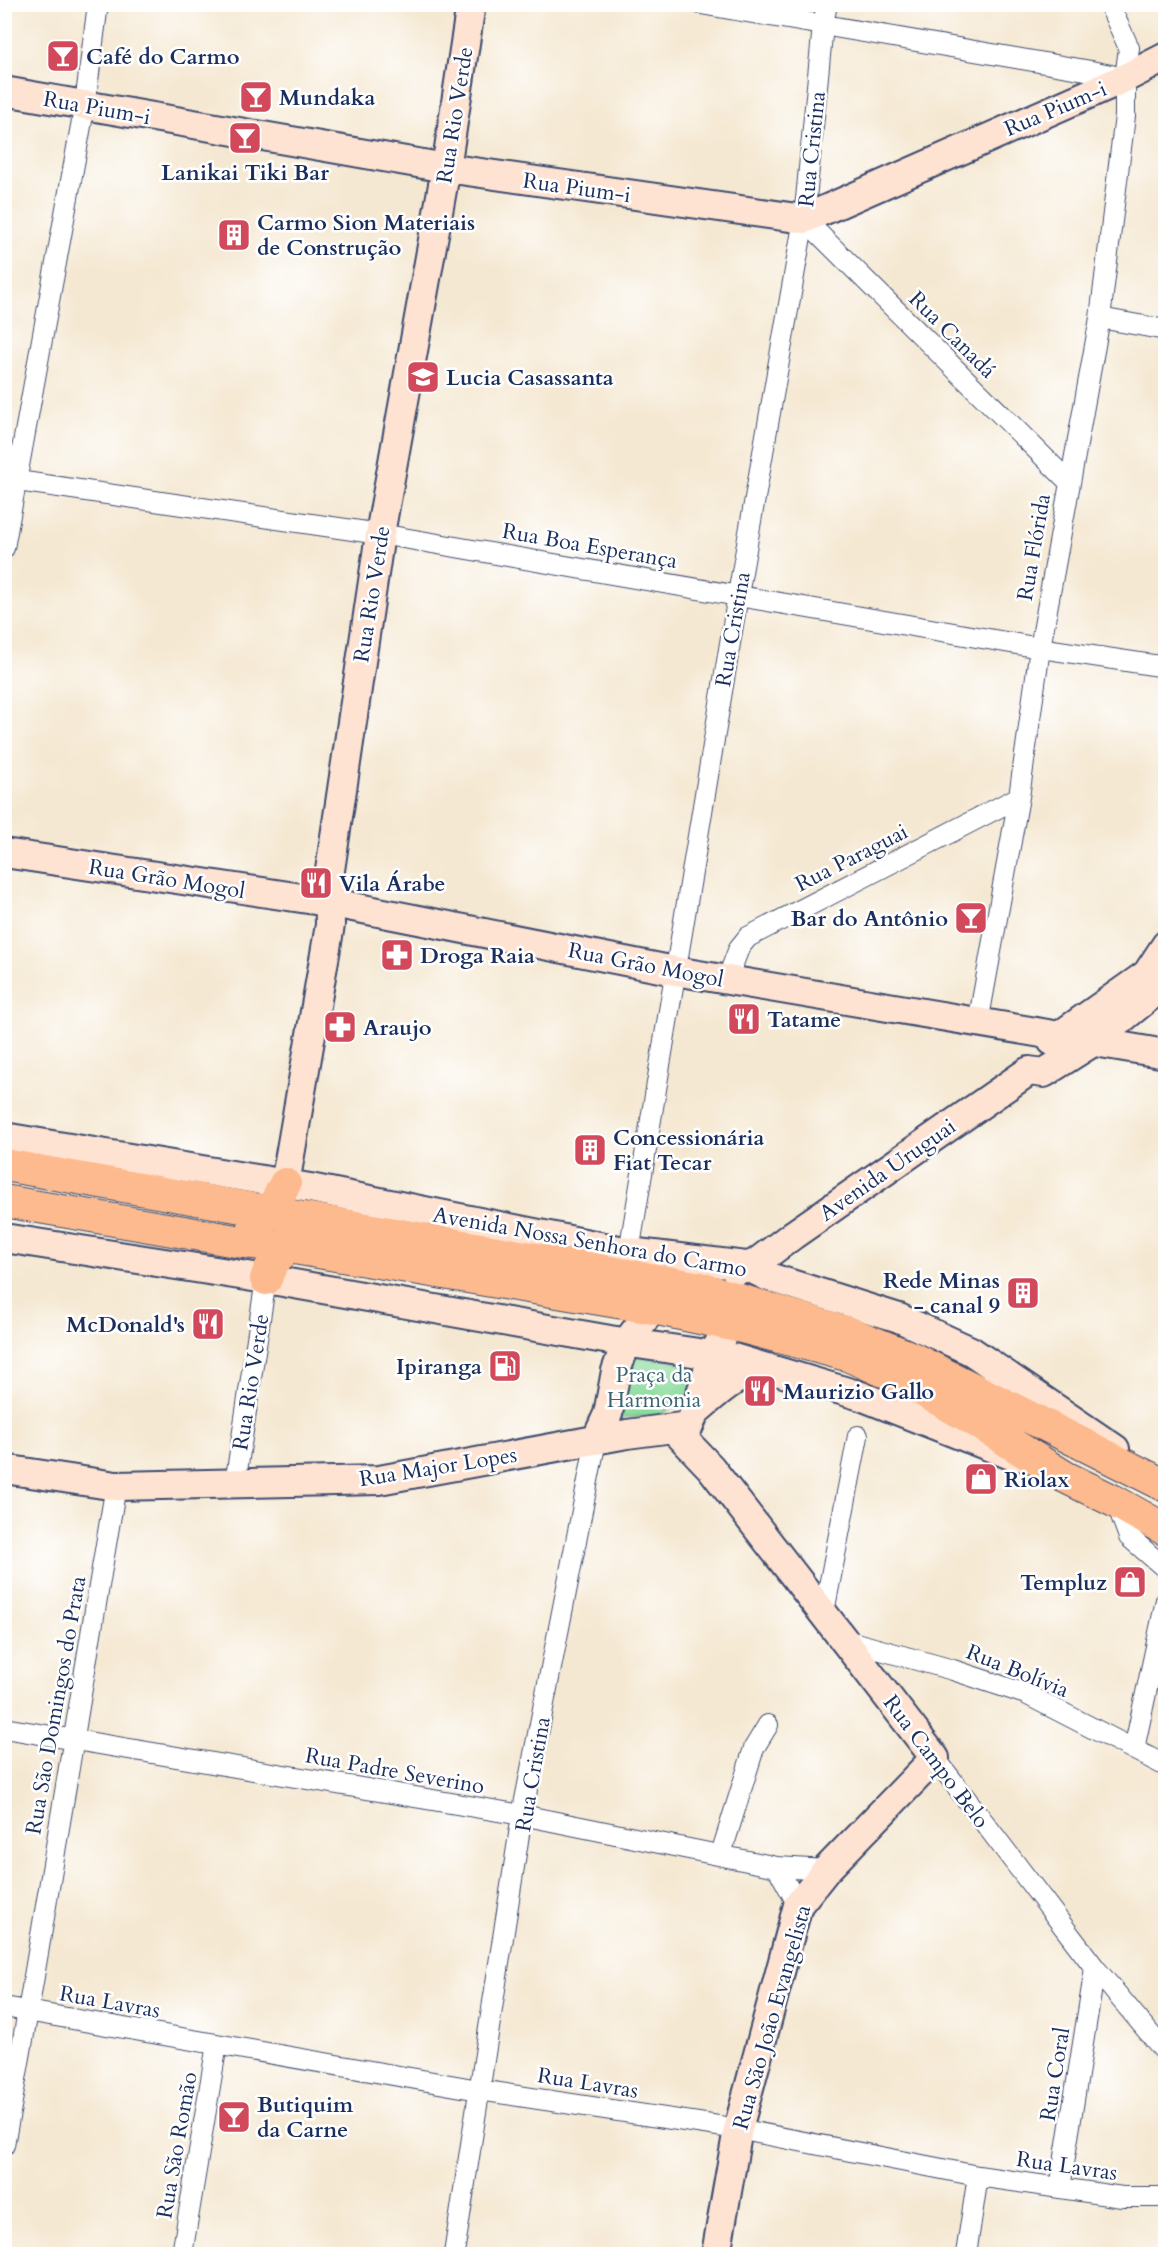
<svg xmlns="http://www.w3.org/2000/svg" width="1170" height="2259" font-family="Cardo,serif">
<rect width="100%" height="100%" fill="#fff"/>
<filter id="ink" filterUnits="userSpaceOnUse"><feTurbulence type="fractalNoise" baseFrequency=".0167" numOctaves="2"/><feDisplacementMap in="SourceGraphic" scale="12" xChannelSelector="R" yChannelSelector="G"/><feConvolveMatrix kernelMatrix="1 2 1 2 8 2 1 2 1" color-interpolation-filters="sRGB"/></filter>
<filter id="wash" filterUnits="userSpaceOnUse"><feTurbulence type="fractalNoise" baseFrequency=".008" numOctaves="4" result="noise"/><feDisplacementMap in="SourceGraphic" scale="24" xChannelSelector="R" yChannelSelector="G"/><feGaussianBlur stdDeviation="1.35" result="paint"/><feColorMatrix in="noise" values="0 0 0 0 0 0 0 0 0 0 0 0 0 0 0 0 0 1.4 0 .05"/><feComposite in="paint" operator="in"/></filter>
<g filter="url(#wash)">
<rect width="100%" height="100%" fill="#f5e8d2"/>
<path fill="#8bdc9c" stroke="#53867d" stroke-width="1.5" d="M 633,1355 L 705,1366 L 695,1389 L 661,1415 L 617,1419 Z"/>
</g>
<g filter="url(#ink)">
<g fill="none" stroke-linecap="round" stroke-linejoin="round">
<defs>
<path id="street" d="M 701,4 L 1091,71 L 1125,78
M 804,219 L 1069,482
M 1100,318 L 1166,330
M 4,479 L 380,534 L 1040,648 L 1166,667
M 4,548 L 85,104 L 98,4
M 727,980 L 739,948 L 748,937 L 1019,797
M 978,1023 L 1019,797 L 1040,648 L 1100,318 L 1125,116 L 1125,78 L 1129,48 L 1109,4
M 629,1252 L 738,595 L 804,219 L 823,25 L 827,4
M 235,1484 L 266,1279
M 1116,1502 L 1129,1537 L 1166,1569
M 824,1612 L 858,1436
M 845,1640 L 953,1670 L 1026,1694 L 1166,1766
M 4,1728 L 522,1815 L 777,1867 L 826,1870
M 1134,1749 L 1166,1600
M 935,1758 L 1095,1968 L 1166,2053
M 721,1854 L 754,1748 L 768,1725
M 777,1867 L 798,1905
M 4,2007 L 479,2090 L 738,2129 L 978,2176 L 1122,2197 L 1166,2197
M 4,2145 C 45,1926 78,1705 116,1486
M 1060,2188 L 1095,1968
M 182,2254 L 217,2044
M 454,2254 L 522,1815 L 596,1440
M 966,2254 L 978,2176"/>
<path id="secondary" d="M 4,91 L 446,168 L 804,219 L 1125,78 L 1166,57
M 4,853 L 328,902 L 675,971 L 1166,1054
M 1052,1041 L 1147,974 L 1166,945
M 4,1137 L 310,1188 L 629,1252 L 746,1266 L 769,1277 L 899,1318 L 971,1351 L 1115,1449
M 285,1184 L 330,925 L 329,877 L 380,534 L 446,168 L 471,4
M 4,1238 L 266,1279 L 610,1340 L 733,1358 L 861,1396 L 1016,1457
M 736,1271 L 756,1263 L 793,1235 L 1029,1071 L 1044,1073 L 1093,1042 L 1166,983
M 696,1411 C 723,1388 733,1376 768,1368
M 689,1426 C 702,1398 706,1366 722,1338
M 674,1429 L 711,1468 L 935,1758 L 826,1870 L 798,1905 L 738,2129 L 716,2254
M 596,1440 L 608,1414 L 616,1371 L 626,1343 L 653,1308 L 672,1300
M 4,1469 L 116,1486 L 379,1480 L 627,1434 L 689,1426"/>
<path id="primary" d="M 4,1165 L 701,1288 L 855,1335 L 910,1357 L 1166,1486
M 4,1201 L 236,1241 L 288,1247 L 653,1308 L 742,1327 L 847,1355 L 900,1378 L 964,1414 L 1065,1477 L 1116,1502 L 1166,1530
M 254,1222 C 271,1217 277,1199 285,1184
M 266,1279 C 272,1259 283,1250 301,1240"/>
</defs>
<use href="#street" stroke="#3c4b6f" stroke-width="22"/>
<use href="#secondary" stroke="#3c4b6f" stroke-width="32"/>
<use href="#primary" stroke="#3c4b6f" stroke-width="34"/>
<use href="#street" stroke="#fff" stroke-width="20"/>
<use href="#secondary" stroke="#fee3d2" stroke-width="28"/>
<use href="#primary" stroke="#fcba8e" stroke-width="32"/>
</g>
</g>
<defs>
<symbol id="bar-square" viewBox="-11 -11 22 22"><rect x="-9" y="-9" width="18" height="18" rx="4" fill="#d1495b" stroke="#fff"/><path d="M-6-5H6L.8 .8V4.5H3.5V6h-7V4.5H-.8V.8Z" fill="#fff"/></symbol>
<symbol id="building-square" viewBox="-11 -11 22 22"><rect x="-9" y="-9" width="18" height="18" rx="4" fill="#d1495b" stroke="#fff"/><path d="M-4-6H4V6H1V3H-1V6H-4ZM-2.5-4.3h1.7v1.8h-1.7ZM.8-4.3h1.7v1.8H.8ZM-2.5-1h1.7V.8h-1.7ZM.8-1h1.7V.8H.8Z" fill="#fff"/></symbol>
<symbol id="school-square" viewBox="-11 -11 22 22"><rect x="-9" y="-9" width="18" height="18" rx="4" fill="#d1495b" stroke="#fff"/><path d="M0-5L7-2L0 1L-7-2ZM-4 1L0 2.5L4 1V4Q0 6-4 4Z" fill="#fff"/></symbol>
<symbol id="restaurant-square" viewBox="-11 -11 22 22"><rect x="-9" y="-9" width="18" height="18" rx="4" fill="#d1495b" stroke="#fff"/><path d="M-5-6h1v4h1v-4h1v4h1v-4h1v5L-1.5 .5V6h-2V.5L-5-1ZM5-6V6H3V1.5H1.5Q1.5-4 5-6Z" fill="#fff"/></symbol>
<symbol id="pharmacy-square" viewBox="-11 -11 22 22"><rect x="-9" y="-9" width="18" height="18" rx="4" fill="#d1495b" stroke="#fff"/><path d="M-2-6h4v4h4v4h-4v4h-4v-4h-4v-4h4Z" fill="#fff"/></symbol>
<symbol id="fuel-square" viewBox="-11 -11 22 22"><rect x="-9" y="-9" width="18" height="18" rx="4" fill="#d1495b" stroke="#fff"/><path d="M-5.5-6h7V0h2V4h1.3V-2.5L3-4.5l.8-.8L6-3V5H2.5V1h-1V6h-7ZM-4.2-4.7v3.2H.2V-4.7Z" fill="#fff"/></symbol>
<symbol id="shop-square" viewBox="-11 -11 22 22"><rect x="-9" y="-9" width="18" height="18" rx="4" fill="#d1495b" stroke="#fff"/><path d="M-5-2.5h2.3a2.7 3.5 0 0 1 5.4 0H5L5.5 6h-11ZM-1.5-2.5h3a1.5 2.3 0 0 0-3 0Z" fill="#fff"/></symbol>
</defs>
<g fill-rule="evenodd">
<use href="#bar-square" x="44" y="37" width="38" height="38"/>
<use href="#bar-square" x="237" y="78" width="38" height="38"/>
<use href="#bar-square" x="226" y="119" width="38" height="38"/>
<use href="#building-square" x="215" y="216" width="38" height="38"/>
<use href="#school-square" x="404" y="358" width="38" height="38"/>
<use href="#restaurant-square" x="297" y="864" width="38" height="38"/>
<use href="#bar-square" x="952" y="899" width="38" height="38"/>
<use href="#pharmacy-square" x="378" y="936" width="38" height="38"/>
<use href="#restaurant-square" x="725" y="1000" width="38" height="38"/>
<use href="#pharmacy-square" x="321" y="1008" width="38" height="38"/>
<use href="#building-square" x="571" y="1131" width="38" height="38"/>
<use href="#building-square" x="1004" y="1274" width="38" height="38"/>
<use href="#restaurant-square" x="189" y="1305" width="38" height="38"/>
<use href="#fuel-square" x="486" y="1347" width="38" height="38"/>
<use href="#restaurant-square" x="741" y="1372" width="38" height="38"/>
<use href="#shop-square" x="962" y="1460" width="38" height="38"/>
<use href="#shop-square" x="1111" y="1563" width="38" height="38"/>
<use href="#bar-square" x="215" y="2098" width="38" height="38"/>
</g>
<g text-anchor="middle" stroke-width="5" stroke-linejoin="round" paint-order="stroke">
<g font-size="22" font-weight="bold" fill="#1b2f5e" stroke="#fff" text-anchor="start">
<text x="86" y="64">Café do Carmo</text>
<text x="279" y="105">Mundaka</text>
<text x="245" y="180" text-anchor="middle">Lanikai Tiki Bar</text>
<text x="257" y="230">Carmo Sion Materiais<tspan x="257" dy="25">de Construção</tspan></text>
<text x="446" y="385">Lucia Casassanta</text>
<text x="339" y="891">Vila Árabe</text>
<text x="948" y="926" text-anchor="end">Bar do Antônio</text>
<text x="420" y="963">Droga Raia</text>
<text x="767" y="1027">Tatame</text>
<text x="363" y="1035">Araujo</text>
<text x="613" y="1145">Concessionária<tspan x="613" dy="25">Fiat Tecar</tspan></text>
<text x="1000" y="1288" text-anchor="end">Rede Minas<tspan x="1000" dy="25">- canal 9</tspan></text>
<text x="185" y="1332" text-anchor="end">McDonald's</text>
<text x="482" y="1374" text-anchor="end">Ipiranga</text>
<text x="783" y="1399">Maurizio Gallo</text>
<text x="1004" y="1487">Riolax</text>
<text x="1107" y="1590" text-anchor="end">Templuz</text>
<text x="257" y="2112">Butiquim<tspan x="257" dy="25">da Carne</tspan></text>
</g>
<g font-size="22" fill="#1b2f5e" stroke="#fff">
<text transform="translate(97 107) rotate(10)" y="8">Rua Pium-i</text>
<text transform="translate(1055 108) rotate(-23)" y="8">Rua Pium-i</text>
<text transform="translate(454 115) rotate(-81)" y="8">Rua Rio Verde</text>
<text transform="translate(811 149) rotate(-84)" y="8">Rua Cristina</text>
<text transform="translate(577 187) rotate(8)" y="8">Rua Pium-i</text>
<text transform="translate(953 334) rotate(45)" y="8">Rua Canadá</text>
<text transform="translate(590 545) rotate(10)" y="8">Rua Boa Esperança</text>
<text transform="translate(1033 547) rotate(-80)" y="8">Rua Flórida</text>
<text transform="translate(371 594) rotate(-81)" y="8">Rua Rio Verde</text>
<text transform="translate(732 629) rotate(-80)" y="8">Rua Cristina</text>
<text transform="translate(851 857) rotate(-27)" y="8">Rua Paraguai</text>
<text transform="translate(167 878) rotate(9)" y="8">Rua Grão Mogol</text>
<text transform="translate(646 964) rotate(11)" y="8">Rua Grão Mogol</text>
<text transform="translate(887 1169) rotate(-35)" y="8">Avenida Uruguai</text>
<text transform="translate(590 1241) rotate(10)" y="8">Avenida Nossa Senhora do Carmo</text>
<text transform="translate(250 1382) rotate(-81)" y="8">Rua Rio Verde</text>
<text transform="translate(438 1466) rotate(-9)" y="8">Rua Major Lopes</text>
<text transform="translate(1018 1670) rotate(22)" y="8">Rua Bolívia</text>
<text transform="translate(55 1705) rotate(-80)" y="8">Rua São Domingos do Prata</text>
<text transform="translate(937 1761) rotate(53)" y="8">Rua Campo Belo</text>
<text transform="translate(395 1770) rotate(10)" y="8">Rua Padre Severino</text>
<text transform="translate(532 1774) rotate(-80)" y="8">Rua Cristina</text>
<text transform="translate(110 2001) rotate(10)" y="8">Rua Lavras</text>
<text transform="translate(771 2017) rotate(-74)" y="8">Rua São João Evangelista</text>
<text transform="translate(1054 2074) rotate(-81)" y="8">Rua Coral</text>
<text transform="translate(588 2082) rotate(9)" y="8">Rua Lavras</text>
<text transform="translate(176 2145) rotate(-80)" y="8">Rua São Romão</text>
<text transform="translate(1067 2165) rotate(8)" y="8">Rua Lavras</text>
</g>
<g font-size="22" fill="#3d6371" stroke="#fff">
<text x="654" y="1382">Praça da<tspan x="654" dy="25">Harmonia</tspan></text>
</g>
</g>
<rect width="1170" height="2259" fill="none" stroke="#fff" stroke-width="24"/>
</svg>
